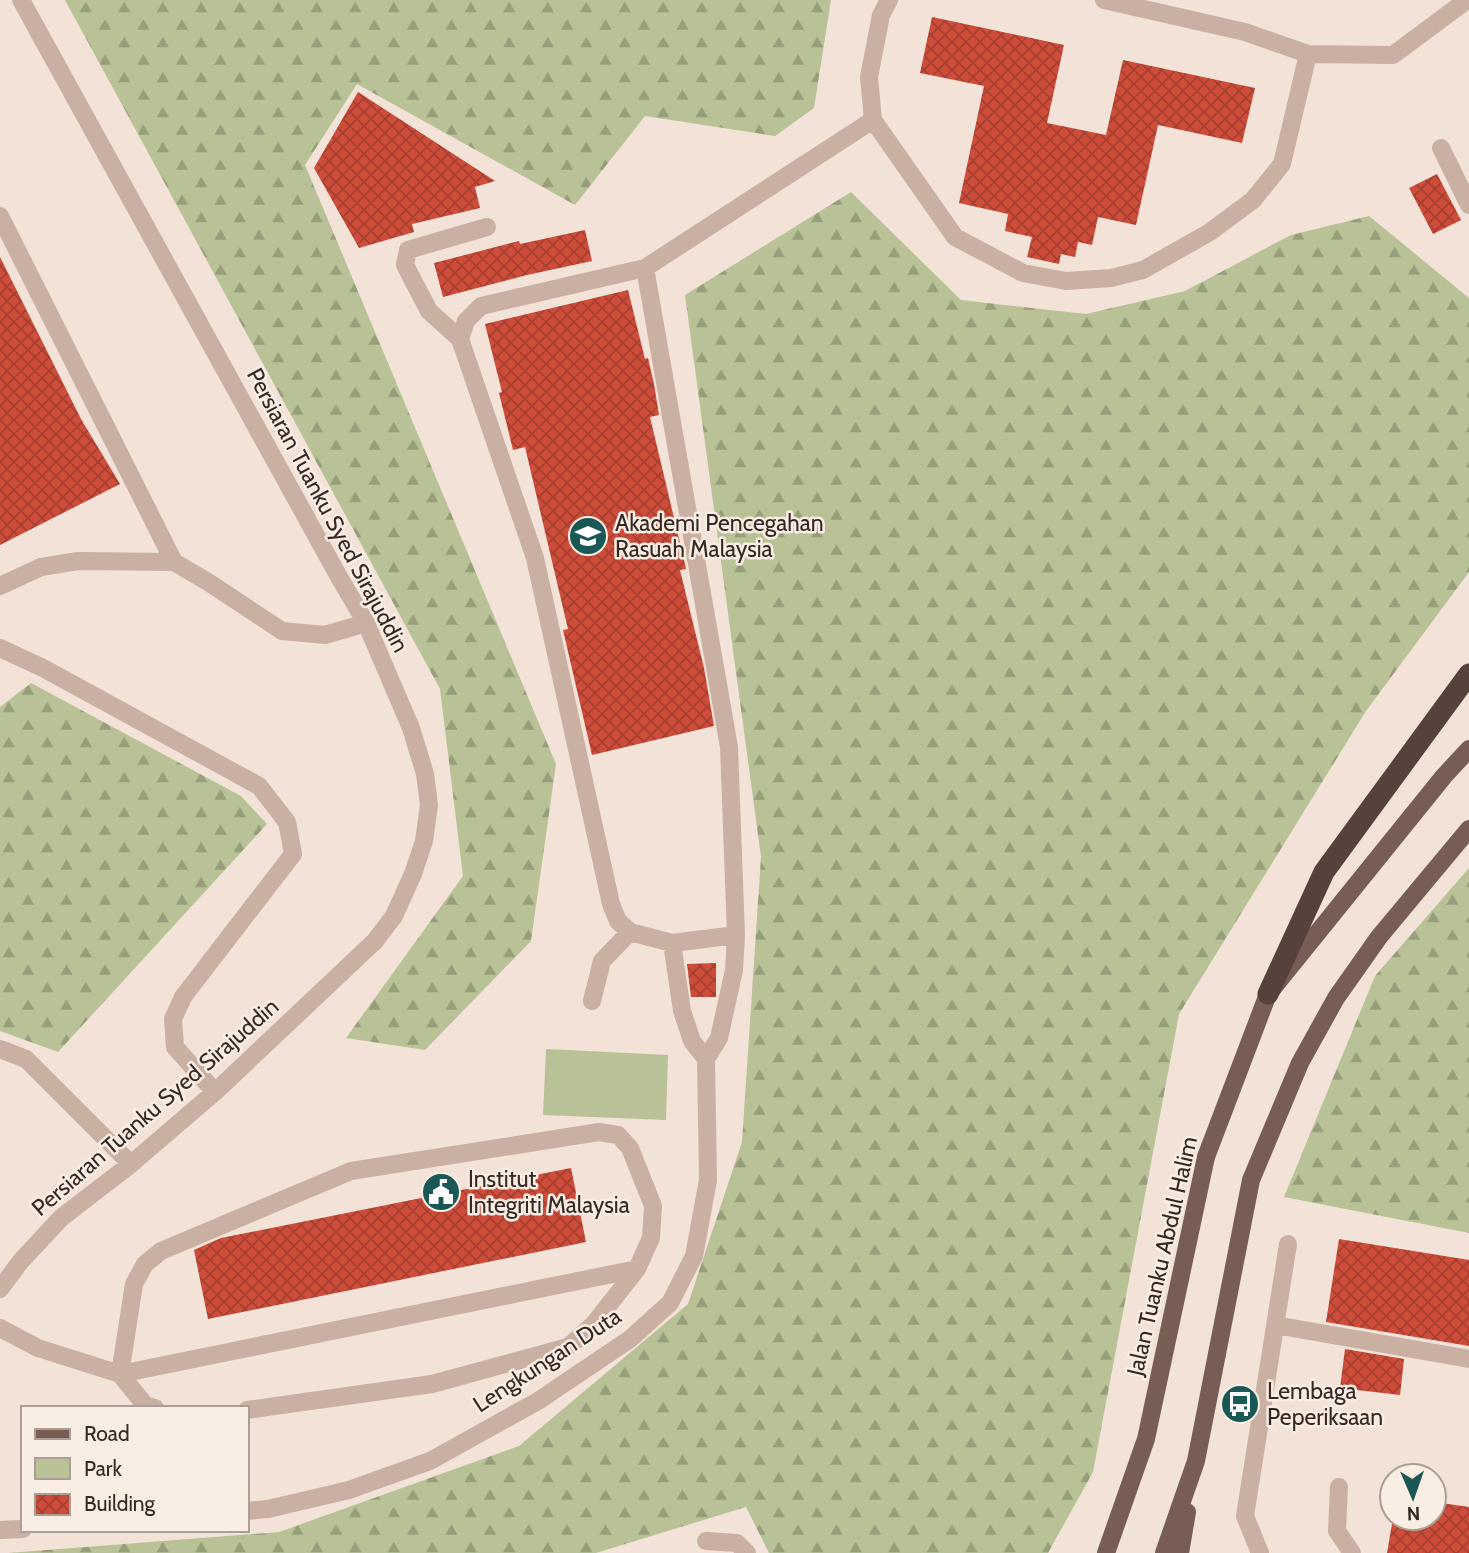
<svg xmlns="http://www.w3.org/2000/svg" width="1469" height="1553" font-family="Cabin,sans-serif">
<defs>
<pattern id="forest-firs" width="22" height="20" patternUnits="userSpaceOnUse" patternTransform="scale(1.75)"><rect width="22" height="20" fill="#b8c296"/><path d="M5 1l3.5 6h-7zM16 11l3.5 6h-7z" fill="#969e7a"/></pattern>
<pattern id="building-cross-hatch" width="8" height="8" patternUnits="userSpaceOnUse" patternTransform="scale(1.75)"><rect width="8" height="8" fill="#cd4c3a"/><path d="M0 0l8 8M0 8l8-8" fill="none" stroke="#a73f31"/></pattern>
</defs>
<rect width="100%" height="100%" fill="#f2e2d7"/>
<path fill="#b8c296" d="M 546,1049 L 668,1055 L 666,1120 L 543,1115 Z"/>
<path fill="url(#forest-firs)" d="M 65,0 L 831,0 L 814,108 L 775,136 L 645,116 L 575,205 L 357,84 L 305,165 L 556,764 L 531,941 L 425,1050 L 346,1038 L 463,876 L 440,689 Z
M 851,192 L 961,300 L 1086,314 L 1185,291 L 1291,235 L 1369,216 L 1469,298 L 1469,572 L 1366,711 L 1179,1014 L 1093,1472 L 1048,1553 L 769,1553 L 746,1507 L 596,1553 L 8,1553 L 279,1532 L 519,1446 L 688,1304 L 742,1142 L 761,857 L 685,295 Z
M 31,683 L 241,796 L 267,824 L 58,1052 L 0,1031 L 0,707 Z
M 1469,868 L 1469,1233 L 1284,1197 L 1375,976 Z"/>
<path fill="url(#building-cross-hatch)" d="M 932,17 L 1064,45 L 1047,123 L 1106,135 L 1123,60 L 1255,88 L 1242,143 L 1158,125 L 1136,225 L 1098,217 L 1092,245 L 1078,242 L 1075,257 L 1061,254 L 1059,264 L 1027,257 L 1032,237 L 1005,231 L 1008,214 L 959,203 L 984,86 L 920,73 Z
M 358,92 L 495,181 L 475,187 L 480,208 L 412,224 L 414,232 L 359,248 L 314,168 Z
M 1437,174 L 1461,220 L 1433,234 L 1409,188 Z
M 585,230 L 592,261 L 527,275 L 443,297 L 434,263 L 519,241 L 520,244 Z
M 0,257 L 81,419 L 120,484 L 0,545 Z
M 628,290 L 645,359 L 648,358 L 654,384 L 659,415 L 650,417 L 685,564 L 686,569 L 680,570 L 704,668 L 714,726 L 592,755 L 563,630 L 568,629 L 525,447 L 513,450 L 499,393 L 502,392 L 485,324 Z
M 716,963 L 716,997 L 691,997 L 687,964 Z
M 571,1168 L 586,1242 L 208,1319 L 194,1250 L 221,1238 Z
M 1339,1239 L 1469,1260 L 1469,1346 L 1326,1322 Z
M 1345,1349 L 1404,1359 L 1400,1395 L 1340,1388 Z
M 1434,1502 L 1469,1507 L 1469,1553 L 1387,1553 L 1393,1518 L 1434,1518 Z"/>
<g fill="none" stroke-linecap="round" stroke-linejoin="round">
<path stroke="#cab0a2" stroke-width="18" d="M 889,0 L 881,15 L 869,77 L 873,120 L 955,237 L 1023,273 L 1066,281 L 1111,278 L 1143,270 L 1210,232 L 1253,200 L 1282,164 L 1308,54 L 1245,32 L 1104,0
M 1308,54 L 1393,55 L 1467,0
M 1441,148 L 1469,205
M 0,216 L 174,562
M 645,268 L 729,747 L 736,935 L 734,970 L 719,1038 L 706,1059 L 692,1041 L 682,1011 L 672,943 L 630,932 L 618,921 L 611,904 L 535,558 L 460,339 L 466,321 L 481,306 Z
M 645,268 L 873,120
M 460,339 L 429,311 L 405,265 L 408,250 L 487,227
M 0,586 L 41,567 L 78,561 L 174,562 L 208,582 L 282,631 L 325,635 L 366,623
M 0,648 L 43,668 L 259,786 L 287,822 L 293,854 L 183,997 L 173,1019 L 175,1047 L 215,1092
M 672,943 L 736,935
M 592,1001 L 602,961 L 630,932
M 0,1049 L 26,1059 L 131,1164
M 0,1289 L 20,1262 L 61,1218 L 131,1164 L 215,1092 L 375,941 L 394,916 L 413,874 L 424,841 L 429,805 L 425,774 L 411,728 L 366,623 L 339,577 L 21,0
M 1275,1325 L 1469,1359
M 0,1328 L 38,1348 L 120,1374 L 637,1269
M 155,1408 L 145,1405 L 120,1374 L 134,1284 L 145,1264 L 161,1251 L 351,1171 L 599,1132 L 618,1135 L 630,1148 L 653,1206 L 651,1238 L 637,1269 L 593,1325 L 568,1347 L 432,1384 L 247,1410
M 1339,1487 L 1337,1531 L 1352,1553
M 247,1511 L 268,1509 L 349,1490 L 430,1461 L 538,1401 L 630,1339 L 670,1303 L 694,1256 L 708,1180 L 706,1059
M 0,1530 L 23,1529
M 706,1541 L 737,1543 L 747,1553
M 1260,1553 L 1245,1516 L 1288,1244"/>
<path stroke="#785d55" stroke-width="18" d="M 1106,1553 L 1146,1439 L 1206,1157 L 1268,994 L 1444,776 L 1469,749
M 1164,1553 L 1196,1461 L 1251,1180 L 1300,1063 L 1336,998 L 1379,937 L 1469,829
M 1180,1553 L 1187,1512"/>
<path stroke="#56413c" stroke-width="21" d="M 1268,994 L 1324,872 L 1469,674"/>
</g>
<defs>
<symbol id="school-disc" viewBox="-11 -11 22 22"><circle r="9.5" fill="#195855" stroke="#faede3"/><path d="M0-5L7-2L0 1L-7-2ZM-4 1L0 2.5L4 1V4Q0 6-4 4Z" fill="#fff"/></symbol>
<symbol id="civic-disc" viewBox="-11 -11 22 22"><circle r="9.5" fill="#195855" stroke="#faede3"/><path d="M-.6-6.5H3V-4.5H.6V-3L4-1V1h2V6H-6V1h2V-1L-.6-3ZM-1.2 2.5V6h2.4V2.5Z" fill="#fff"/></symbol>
<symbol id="bus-disc" viewBox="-11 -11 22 22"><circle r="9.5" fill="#195855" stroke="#faede3"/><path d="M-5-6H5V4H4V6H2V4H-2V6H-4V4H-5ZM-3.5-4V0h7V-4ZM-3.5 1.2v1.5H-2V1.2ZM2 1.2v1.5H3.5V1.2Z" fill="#fff"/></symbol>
</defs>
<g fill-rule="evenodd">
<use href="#school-disc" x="566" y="514" width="44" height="44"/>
<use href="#civic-disc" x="419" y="1170" width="44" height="44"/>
<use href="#bus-disc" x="1218" y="1382" width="44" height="44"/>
</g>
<g text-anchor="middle" stroke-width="5" stroke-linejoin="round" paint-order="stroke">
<g font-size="23" fill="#352825" stroke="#faede3">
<text transform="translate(328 510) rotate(62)" y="8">Persiaran Tuanku Syed Sirajuddin</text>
<text transform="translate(155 1107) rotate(-41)" y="8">Persiaran Tuanku Syed Sirajuddin</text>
<text transform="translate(1162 1256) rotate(-77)" y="8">Jalan Tuanku Abdul Halim</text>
<text transform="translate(547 1360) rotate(-33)" y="8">Lengkungan Duta</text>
</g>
<g font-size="23" fill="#352825" stroke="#faede3" text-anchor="start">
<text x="615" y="531">Akademi Pencegahan<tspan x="615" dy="26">Rasuah Malaysia</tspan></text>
<text x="468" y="1187">Institut<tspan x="468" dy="26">Integriti Malaysia</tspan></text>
<text x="1267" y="1399">Lembaga<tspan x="1267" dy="26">Peperiksaan</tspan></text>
</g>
</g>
<rect x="21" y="1406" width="228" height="126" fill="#faede3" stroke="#ab9e97" stroke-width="2"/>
<rect x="35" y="1429" width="35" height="10" fill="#785d55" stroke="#ab9e97" stroke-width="2"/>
<text x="84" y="1441" font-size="21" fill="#352825">Road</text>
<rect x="35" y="1458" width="35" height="21" fill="#b8c296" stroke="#ab9e97" stroke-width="2"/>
<text x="84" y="1476" font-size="21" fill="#352825">Park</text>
<rect x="35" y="1494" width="35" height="21" fill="url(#building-cross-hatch)" stroke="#ab9e97" stroke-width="2"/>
<text x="84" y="1511" font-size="21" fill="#352825">Building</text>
<g transform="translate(1413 1497) rotate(178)"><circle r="33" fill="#faede3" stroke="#ab9e97" stroke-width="2"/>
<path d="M0-5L12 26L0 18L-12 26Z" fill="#195855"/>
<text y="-10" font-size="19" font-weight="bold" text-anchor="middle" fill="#352825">N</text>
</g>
</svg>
